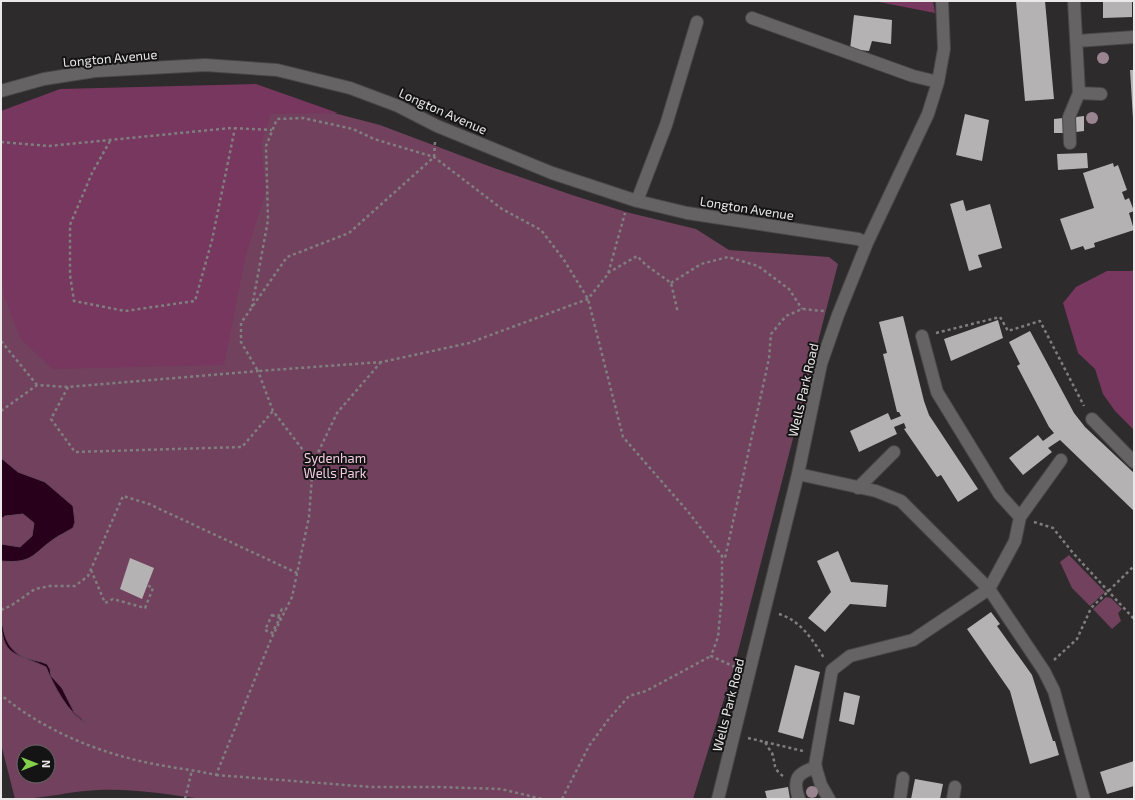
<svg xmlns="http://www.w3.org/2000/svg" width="1135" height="800" font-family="'Exo 2',sans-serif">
<rect width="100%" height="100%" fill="#2d2b2c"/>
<path fill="#72415e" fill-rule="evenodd" d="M 330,112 L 380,125 L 494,168 L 572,195 L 626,212 L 696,229 L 729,250 L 829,257 L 838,264 L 734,667 L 693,799 L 205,799 C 169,795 134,788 98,790 C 70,791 43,799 15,799 L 1,744 L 1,116 ZM 24,752 L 48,752 L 48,776 L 24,776 Z
M 1069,555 L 1105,592 L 1090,606 L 1072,588 L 1060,562 Z
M 1106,597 L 1111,598 L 1122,609 L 1118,613 L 1121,621 L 1112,629 L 1093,609 Z"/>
<path fill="#77375e" d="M 874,1 L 933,1 L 935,13 Z
M 256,84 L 338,113 L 271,114 L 261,144 L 266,191 L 246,254 L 224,365 L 53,369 L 21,339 L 5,299 L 1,270 L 1,111 L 60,89 Z
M 1134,269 L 1134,430 L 1115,411 L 1103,394 L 1095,369 L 1078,353 L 1063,303 L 1076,287 L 1107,271 L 1132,271 Z"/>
<path fill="#29001b" stroke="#634659" d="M 1,458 L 18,472 L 45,482 L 73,506 L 75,522 L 73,528 C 68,531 62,534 57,537 C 32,553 35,564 1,561 L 1,544 L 20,547 L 32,536 L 34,523 L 23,514 L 5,516 L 1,519 Z
M 1,616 C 4,635 6,649 25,658 C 32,660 40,661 47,664 L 50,669 L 51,676 L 62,688 L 74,712 L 86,723 C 67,712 54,686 46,667 C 15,652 1,658 1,616 Z"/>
<path fill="#b5b2b4" d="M 1016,1 L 1045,1 L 1054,99 L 1025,101 Z
M 1103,1 L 1132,1 L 1132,17 L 1103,18 Z
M 854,15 L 892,20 L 891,44 L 872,41 L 869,51 L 850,49 Z
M 1130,70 L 1134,70 L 1134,118 L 1133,118 Z
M 965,114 L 989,120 L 982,161 L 956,155 Z
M 1084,116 L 1084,131 L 1076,132 L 1076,117 Z
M 1063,118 L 1063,133 L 1054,133 L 1054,119 Z
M 1087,153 L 1088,168 L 1058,170 L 1057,154 Z
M 1113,163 L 1114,167 L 1118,165 L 1127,190 L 1122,192 L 1125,200 L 1129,198 L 1134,211 L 1129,213 L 1134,230 L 1094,243 L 1095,247 L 1085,250 L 1083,246 L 1071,250 L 1060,219 L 1094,208 L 1083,173 Z
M 963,200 L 966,211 L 990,204 L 1002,248 L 978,255 L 982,267 L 969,271 L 950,204 Z
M 903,316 L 924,401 L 929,415 L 978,489 L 958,502 L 941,475 L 937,477 L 904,429 L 906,428 L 904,423 L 894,427 L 897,434 L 859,452 L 850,431 L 888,413 L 891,420 L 901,416 L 899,412 L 897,412 L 883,354 L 887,353 L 879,322 Z
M 998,320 L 1003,338 L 951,361 L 944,339 Z
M 1030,331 L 1074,413 L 1085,427 L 1134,473 L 1134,511 L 1060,440 L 1048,448 L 1052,452 L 1023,475 L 1009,458 L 1038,435 L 1043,441 L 1054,433 L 1049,427 L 1017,366 L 1020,364 L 1009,342 Z
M 838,551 L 851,582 L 888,585 L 886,607 L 850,604 L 825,632 L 808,618 L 831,592 L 817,561 Z
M 130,558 L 154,568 L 142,599 L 120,589 Z
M 991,612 L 1000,624 L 997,626 L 1032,675 L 1053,741 L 1055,741 L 1059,755 L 1030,764 L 1010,691 L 967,629 Z
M 795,665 L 820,672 L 803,739 L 778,732 Z
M 844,692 L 860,696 L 854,725 L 839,721 Z
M 1134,761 L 1134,786 L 1107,794 L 1100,772 Z
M 915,779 L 943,784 L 940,799 L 911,799 Z
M 788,787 L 790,799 L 767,799 L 765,791 Z"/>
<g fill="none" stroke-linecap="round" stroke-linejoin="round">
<defs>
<path id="minor" d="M 752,18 L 913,76 L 938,82
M 1077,41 L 1134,37
M 1,91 L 44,79 L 95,71 L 205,65 L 277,70 L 350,88 L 398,106 L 437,126 L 552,173 L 637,201 L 687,213 L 858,239 L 867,243
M 1079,93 L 1101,94
M 1070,143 L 1069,117 L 1079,93 L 1074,1
M 637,201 L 666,125 L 697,22
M 1092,419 L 1134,462
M 798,474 L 876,491 L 901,501 L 989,589 L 1044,671 L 1054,691 L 1084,799
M 858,488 L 894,452
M 1020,517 L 1061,460
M 718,799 L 798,474 L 821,364 L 838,315 L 867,243 L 928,114 L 938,82 L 944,49 L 942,1
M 799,799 C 792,779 797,773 816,767
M 829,799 L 821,785 L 815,765 L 832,670 L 850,656 L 913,640 L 989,589 L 1015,541 L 1020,517 L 1000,495 L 937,392 L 922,336
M 900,799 L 903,778
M 953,799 L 955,787"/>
</defs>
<use href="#minor" stroke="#494647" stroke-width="14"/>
<path stroke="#807e7f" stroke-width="2.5" stroke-dasharray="3 3" stroke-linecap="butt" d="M 110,141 L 92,173 L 70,225 L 70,275 L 74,301 L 125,311 L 195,301 L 212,240 L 235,128
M 1,142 L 49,146 L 231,128 L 272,130
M 435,142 L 434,157 L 349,233 L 287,257 L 241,323 L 241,342 L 258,371 L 382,362 L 469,343 L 588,299 L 608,274 L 625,213
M 608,273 L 637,256 L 646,265 L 671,283 L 678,313
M 671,283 L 701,264 L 728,257 L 758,266 L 789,289 L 802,309
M 252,307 L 268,220 L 266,146 L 277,119 L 303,118 L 353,129 L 374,139 L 434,157 L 502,209 L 541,230 L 564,260 L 588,299 L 623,437 L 690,514 L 722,556
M 936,333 L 1000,317 L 1008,331 L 1040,321 L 1084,406
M 1,341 L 37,385
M 68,387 L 51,419 L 75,452 L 242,447 L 273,411
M 1,411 L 37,385 L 68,387 L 258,371 L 273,411 L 313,463 L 309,517 L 292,597 L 272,637 L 216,775 C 199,771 182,769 165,766 C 106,756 47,733 1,695
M 313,463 L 337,413 L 381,362
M 1034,522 L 1053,528 L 1073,553 L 1134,619
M 91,570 L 105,603 L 113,599 L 145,608 L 153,588 L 147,585
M 1,610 L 12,605 L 35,589 L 50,586 L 75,586 L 88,576 L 123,496 L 149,504 L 297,573
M 779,614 C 800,620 813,640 824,658
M 272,615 L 280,618 L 272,633 L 265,630 Z
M 278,617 L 282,609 L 285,611
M 1054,660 L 1077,639 L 1091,608 L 1134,566
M 735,667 L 711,656 L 718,637 L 722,595 L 722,556 L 725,558 L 765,377 L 769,358 L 771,334 L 786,316 L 802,309 L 824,311
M 748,738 L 765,742 C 767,746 770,750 772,753 C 776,764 772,768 783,776
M 765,742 L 803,751
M 216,775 L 371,787 L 439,787 L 501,789 L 542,799
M 185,799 L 192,770
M 562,799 L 589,746 L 608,720 L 629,696 L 646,691 L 711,656"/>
<use href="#minor" stroke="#656364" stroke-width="12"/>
</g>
<g fill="#9a8490">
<circle cx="1103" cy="58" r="6"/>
<circle cx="1092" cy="118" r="6"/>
<circle cx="812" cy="792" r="6"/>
</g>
<g text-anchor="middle" stroke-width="4" stroke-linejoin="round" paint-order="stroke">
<g font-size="13" fill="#eae8e9" stroke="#151414">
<text transform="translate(110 58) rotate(-5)" y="5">Longton Avenue</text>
<text transform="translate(443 111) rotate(24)" y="5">Longton Avenue</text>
<text transform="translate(747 208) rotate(9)" y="5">Longton Avenue</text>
<text transform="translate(803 390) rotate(-77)" y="5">Wells Park Road</text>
<text transform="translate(728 705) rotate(-76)" y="5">Wells Park Road</text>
</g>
<g font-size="13" fill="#f4cce2" stroke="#151414">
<text x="335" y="463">Sydenham<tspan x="335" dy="15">Wells Park</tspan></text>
</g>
</g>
<rect width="1135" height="800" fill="none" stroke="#eae8e9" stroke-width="4"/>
<g transform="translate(36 764) rotate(90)"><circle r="19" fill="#151414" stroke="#6a6969"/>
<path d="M0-3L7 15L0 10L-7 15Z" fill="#84d04d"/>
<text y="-6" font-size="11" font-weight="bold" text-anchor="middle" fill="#eae8e9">N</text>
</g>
</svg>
